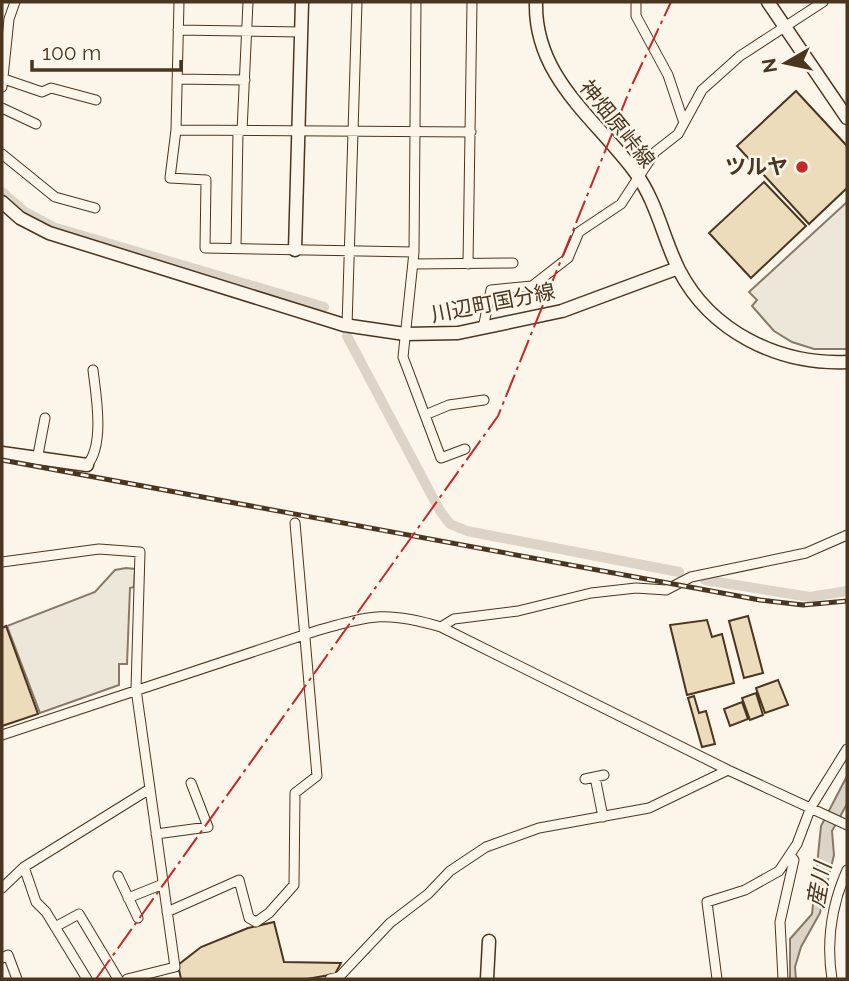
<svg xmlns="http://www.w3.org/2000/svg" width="849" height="981" font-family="Raleway,'Noto Sans JP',sans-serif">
<rect width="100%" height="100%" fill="#fbf6e9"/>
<path fill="#ede7d9" stroke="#887966" stroke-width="2" d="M 847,202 L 847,349 L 814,349 L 792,342 L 774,331 L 752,306 L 757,300 L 749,292 Z
M 126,568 L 135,569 L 134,587 L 130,588 L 127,664 L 119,664 L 119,685 L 40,713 L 7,626 L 95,592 L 115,570 Z"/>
<path fill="#dcd4c6" stroke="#887966" stroke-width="2" d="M 847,776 L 847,804 L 832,831 L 834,855 L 820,913 L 801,947 L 795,967 L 796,979 L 790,979 L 790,939 L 812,914 L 821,826 Z"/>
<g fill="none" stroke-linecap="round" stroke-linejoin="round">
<path stroke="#dcd4c6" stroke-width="10" d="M 2,192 L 25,212 L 53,227 L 324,307
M 347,336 L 440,511 L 450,524 L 467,531 L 679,572
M 705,580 L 810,597 L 847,591"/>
</g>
<path fill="#ecdcbc" stroke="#4a3520" stroke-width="2" d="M 796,91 L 847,146 L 847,188 L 809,224 L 737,146 Z
M 764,182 L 806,226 L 751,278 L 709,233 Z
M 748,616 L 763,673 L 744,678 L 729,621 Z
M 707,620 L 712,637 L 722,634 L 734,683 L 687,695 L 670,625 Z
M 6,626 L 38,714 L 2,726 L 2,628 Z
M 778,680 L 788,705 L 765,713 L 756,688 Z
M 756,693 L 763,715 L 750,720 L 742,698 Z
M 694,696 L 699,713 L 706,711 L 715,744 L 702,747 L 688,698 Z
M 742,702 L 748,719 L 730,726 L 724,709 Z
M 274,922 L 284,962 L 341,963 L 335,974 L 307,979 L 181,979 L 178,965 L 201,947 L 248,928 Z"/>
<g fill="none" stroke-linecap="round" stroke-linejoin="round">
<defs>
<path id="street" d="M 179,2 L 176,130 L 170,178 L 206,180 L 205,248 L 414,252
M 416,2 L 414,252 L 403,357 L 441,458 L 465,449
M 636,2 L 636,16 L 668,75 L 684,123
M 178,30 L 301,32
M 4,79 L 42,92 L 51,88 L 96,100
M 177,79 L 245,80
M 2,87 L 9,19 L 15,2
M 2,108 L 36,124
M 176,130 L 471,132
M 242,131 L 248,2
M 2,154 L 55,197 L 95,208
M 236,248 L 238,131
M 413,264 L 513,263
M 468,264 L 472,2
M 347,326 L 357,2
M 483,328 L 491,290 L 532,286 L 568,258 L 579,232 L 621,204 L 655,152 L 678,134 L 702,90 L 740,56 L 823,2
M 425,415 L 449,405 L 484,400
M 37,460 L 45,418
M 87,465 C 105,445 96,395 93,370
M 2,562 L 99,549 L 140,552 L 136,689 L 175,967 L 127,979
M 441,627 L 454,619 L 518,611 L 591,593 L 636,588 L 666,590 L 691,577 L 806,553 L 847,535
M 2,735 L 319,630 C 373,615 387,611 441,627 L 728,770 L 847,825
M 595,777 L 603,817
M 585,779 L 604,775
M 156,834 L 208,827 L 191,783
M 24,867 L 36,902 L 46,912 L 87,979
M 118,876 L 138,918
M 2,888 L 24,867 L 148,790
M 128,898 L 163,884
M 167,912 L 239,880 L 249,918 L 256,922 L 269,913 L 294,885 L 295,793 L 317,776 L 295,523
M 55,927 L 79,914 L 118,979
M 2,958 L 8,955 L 17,979
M 330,979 L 339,977 L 390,923 L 428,894 L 450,871 L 486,847 L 539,828 L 649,808 L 728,770
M 717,979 L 707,902 L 745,890 L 779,871 L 797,844 L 811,807 L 847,749
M 783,979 L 780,922 L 794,860 L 790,855
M 832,979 C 826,941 831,906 847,870"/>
<path id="secondary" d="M 536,2 C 534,77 595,118 635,172 C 657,202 663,238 679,270 C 711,332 779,365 847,362
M 768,2 L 847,118
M 2,202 L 20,218 L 49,233 L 344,325 L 405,334 L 458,333 L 562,311 L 678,268
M 295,250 L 302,2
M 2,453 L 87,465
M 487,979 L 489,941"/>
</defs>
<use href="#street" stroke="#4a3520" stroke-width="11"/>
<use href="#secondary" stroke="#4a3520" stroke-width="15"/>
<use href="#street" stroke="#fbf6e9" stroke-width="9"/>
<use href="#secondary" stroke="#fbf6e9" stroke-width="12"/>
<defs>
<path id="rail" d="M 2,460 L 760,600 L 803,605 L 847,601"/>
</defs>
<use href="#rail" stroke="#4a3520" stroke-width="5"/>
<use href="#rail" stroke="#fbf6e9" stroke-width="2.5" stroke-dasharray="8" stroke-linecap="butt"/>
<path stroke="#c62828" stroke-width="2" stroke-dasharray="24 5 3.5 5" stroke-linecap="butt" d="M 96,979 L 498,416 L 631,87 L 671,2"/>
</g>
<circle fill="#c62828" stroke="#fbf6e9" stroke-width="2.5" cx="802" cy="167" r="7"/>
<g text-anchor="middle" stroke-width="5" stroke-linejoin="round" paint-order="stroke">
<g font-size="21" fill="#4a3520" stroke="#fbf6e9">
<text transform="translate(617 124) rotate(51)" y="7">神畑原峠線</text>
<text transform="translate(493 303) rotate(-11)" y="7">川辺町国分線</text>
</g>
<g font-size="21" font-weight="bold" fill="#4a3520" stroke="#fbf6e9" text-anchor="end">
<text x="788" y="174">ツルヤ</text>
</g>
<g font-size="23" font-style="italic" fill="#4a3520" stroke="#fbf6e9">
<text transform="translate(819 885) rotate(-80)" y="8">産川</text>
</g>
</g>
<rect width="849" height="981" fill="none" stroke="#4a3520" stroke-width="7"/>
<g transform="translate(786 63) rotate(261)" stroke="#fbf6e9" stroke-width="5" paint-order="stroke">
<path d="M0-5L12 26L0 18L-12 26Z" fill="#4a3520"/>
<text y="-10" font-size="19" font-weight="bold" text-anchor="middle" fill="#4a3520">N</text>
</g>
<path d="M32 60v10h149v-10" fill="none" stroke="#4a3520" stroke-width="3.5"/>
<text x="42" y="60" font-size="21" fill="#4a3520" stroke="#fbf6e9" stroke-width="5" paint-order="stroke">100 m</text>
</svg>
